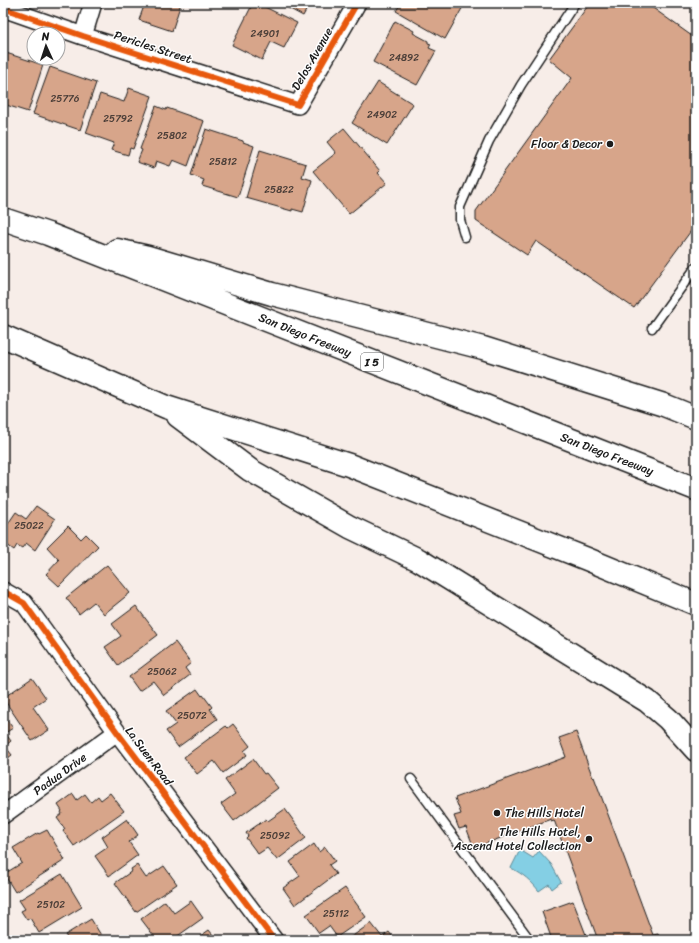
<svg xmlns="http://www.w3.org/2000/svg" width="699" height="943" font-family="Sriracha,sans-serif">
<rect width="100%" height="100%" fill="#f7ede8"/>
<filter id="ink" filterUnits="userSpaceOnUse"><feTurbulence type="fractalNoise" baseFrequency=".025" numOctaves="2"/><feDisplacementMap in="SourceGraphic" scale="8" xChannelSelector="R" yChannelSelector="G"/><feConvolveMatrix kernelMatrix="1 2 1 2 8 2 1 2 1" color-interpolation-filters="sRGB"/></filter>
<g filter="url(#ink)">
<path fill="#84cfe4" stroke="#5a8794" d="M 520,850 L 533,858 L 539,851 L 551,864 L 561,882 L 552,889 L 549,884 L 539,891 C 531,881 523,874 511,868 Z"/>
<path fill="#d7a58a" stroke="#1c1c1c" d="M 145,3 L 181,3 L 172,31 L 139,20 Z
M 253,3 L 257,3 L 297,23 L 284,48 L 271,42 L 262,60 L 232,45 Z
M 279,3 L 310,3 L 303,16 Z
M 401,3 L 465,3 L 445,39 L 396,11 Z
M 590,3 L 646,3 L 696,39 L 696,224 L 634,308 L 536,241 L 527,255 L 476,221 L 476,211 L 572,78 L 549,59 Z
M 395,21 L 414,31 L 413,33 L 428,41 L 428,43 L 431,44 L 429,48 L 436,51 L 417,85 L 373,62 Z
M 3,52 L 43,65 L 28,112 L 3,104 Z
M 50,67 L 96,83 L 80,130 L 33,114 Z
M 378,82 L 413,104 L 387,145 L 352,123 Z
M 129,88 L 152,96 L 133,149 L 130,148 L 128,155 L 111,150 L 114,143 L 86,133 L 100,94 L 124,102 Z
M 156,106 L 166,110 L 167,108 L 204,121 L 188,166 L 173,160 L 170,166 L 156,161 L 154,168 L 137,162 L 142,150 L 140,149 Z
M 344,128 L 380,171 L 378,173 L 387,183 L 349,214 L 313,171 L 336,153 L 327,142 Z
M 206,129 L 243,141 L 243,142 L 254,146 L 238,197 L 202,186 L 204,180 L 191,175 Z
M 260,150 L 306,164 L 302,177 L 312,180 L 303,212 L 292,209 L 292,211 L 246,198 Z
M 3,502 L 8,504 L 3,514 Z
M 36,506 L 55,519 L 35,550 L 26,543 L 22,548 L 17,545 L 14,550 L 3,542 L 3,531 L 16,512 L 26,519 Z
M 68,526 L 81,539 L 86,534 L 98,546 L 59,586 L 46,574 L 59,560 L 47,547 Z
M 107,565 L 130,593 L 104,614 L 94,602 L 79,614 L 66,598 Z
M 136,606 L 158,635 L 118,665 L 105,647 L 121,636 L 112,624 Z
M 175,642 L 191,663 L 185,668 L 190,675 L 164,695 L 153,681 L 139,691 L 129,677 Z
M 32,678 L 46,698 L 33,707 L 49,730 L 32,741 L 3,698 Z
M 197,689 L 202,696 L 203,695 L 212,707 L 210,709 L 217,719 L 178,747 L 166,731 L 176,724 L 166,711 Z
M 3,715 L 13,728 L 5,733 L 11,741 L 5,746 L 12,755 L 3,762 Z
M 233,724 L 250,746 L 244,751 L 247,755 L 223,773 L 214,761 L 197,774 L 184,757 L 226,726 L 228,728 Z
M 576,732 L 593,778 L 594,777 L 653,935 L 658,934 L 660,940 L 598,940 L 554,820 L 551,821 L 551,819 L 474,848 L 466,827 L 459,829 L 454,816 L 461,814 L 455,798 L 566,757 L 559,738 Z
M 253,759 L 264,774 L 266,773 L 278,788 L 234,821 L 221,804 L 235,794 L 225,780 Z
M 110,793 L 124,811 L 74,846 L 63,831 L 65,829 L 57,818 L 62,814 L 61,812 L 62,811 L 58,805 L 73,794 L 77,800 L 85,794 L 91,802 L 98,796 L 101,800 Z
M 285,809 L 306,838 L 277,860 L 267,848 L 258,854 L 246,838 L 248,836 L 246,833 L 266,819 L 268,821 Z
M 127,819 L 138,835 L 129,842 L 138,855 L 109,876 L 95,856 L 108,847 L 102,837 Z
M 47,830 L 65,860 L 15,892 L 4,874 L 22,863 L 13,848 L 38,833 L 39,834 Z
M 314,844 L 319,852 L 325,847 L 335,861 L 329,865 L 336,874 L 295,905 L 283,888 L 300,876 L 290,862 Z
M 137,865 L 146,878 L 164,866 L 177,884 L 136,912 L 115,883 L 132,871 L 131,869 Z
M 62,874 L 82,907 L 39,933 L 30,918 L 27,920 L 21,911 L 25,909 L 19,900 Z
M 345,888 L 366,917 L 337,937 L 329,926 L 319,933 L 306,915 Z
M 165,901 L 174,913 L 191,901 L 203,918 L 172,940 L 157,940 L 141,919 Z
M 573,901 L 588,940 L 552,940 L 542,912 Z
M 91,919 L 104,940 L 69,940 L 65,935 Z
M 371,923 L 382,937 L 389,932 L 395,940 L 347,940 Z
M 209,930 L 217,940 L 195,940 Z"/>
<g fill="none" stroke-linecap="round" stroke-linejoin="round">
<defs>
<path id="service" d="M 465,237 L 460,220 L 460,207 L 489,141 L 521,85 L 575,3
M 652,328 L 696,267
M 411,779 L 530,940"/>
<path id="minor" d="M 3,8 L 83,36 L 298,105 L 357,3
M 83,36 L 93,3
M 3,591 L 24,603 L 117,732 L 274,940
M 3,815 L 117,732"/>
<path id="motorway" d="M 3,219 L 48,234 L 696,489
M 117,250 L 148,257 L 272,294 L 483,348 L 664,405 L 696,418
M 3,336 L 166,407 L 349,465 L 587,559 L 696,604
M 178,416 L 250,470 L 350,527 L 419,560 L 647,701 L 668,719 L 696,750"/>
</defs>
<use href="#service" stroke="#1c1c1c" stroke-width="11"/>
<use href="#minor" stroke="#1c1c1c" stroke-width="20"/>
<use href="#motorway" stroke="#1c1c1c" stroke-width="25"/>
<use href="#service" stroke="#fff" stroke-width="8"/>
<use href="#minor" stroke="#fff" stroke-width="17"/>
<use href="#motorway" stroke="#fff" stroke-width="22"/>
<defs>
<path id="cycleway" d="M 3,8 L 83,36 L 298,105 L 357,3
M 3,591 L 24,603 L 117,732 L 274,940"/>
</defs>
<use href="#cycleway" stroke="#fff" stroke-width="8"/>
<use href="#cycleway" stroke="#e8590c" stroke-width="6"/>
</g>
</g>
<g fill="#1c1c1c" stroke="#fff" stroke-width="1.5">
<circle cx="610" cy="144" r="4"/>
<circle cx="497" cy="813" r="4"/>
<circle cx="589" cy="839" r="4"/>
</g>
<g text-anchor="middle" stroke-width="3" stroke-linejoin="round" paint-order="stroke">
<g font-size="10" fill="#4b3e38">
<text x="265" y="37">24901</text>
<text x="404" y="61">24892</text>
<text x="65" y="102">25776</text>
<text x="382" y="118">24902</text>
<text x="118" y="122">25792</text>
<text x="172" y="139">25802</text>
<text x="223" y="165">25812</text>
<text x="279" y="193">25822</text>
<text x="29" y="529">25022</text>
<text x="162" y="675">25062</text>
<text x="192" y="719">25072</text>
<text x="275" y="839">25092</text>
<text x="51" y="908">25102</text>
<text x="336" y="917">25112</text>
</g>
<rect fill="#fff" stroke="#606060" stroke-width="1" x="361" y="353" width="22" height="18" rx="3"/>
<g font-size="11" font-weight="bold" fill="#1c1c1c">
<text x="372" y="366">I 5</text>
</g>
<g font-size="12" fill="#1c1c1c" stroke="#fff">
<text transform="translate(153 47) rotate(18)" y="4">Pericles Street</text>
<text transform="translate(312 59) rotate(-60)" y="4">Delos Avenue</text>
<text transform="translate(305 335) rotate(22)" y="4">San Diego Freeway</text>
<text transform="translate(607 454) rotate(21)" y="4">San Diego Freeway</text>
<text transform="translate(149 756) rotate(53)" y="4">La Suen Road</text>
<text transform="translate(60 774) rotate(-36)" y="4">Padua Drive</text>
</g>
<g font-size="12" fill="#1c1c1c" stroke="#fff" text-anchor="end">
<text x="602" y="148">Floor &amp; Decor</text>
<text x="505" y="817" text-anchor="start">The Hills Hotel</text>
<text x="581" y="836">The Hills Hotel,<tspan x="581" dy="14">Ascend Hotel Collection</tspan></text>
</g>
</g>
<rect width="699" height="943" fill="none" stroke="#fff" stroke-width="16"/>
<rect x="8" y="8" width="683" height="927" fill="none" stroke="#1c1c1c" stroke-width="1.5" filter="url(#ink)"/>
<g transform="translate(46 46) rotate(357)"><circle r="19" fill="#ffffff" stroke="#a4a4a4"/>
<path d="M0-3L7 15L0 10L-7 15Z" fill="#1c1c1c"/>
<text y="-6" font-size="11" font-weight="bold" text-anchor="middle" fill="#1c1c1c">N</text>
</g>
</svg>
